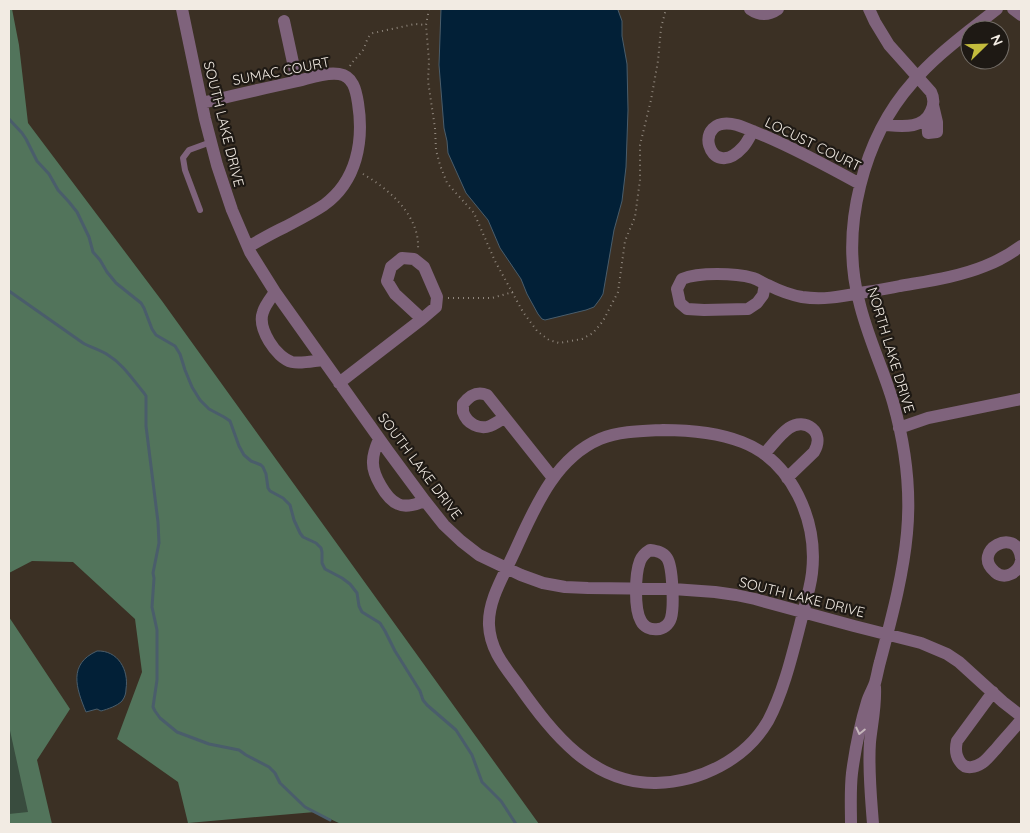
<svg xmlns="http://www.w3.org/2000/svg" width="1030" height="833" font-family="Quicksand,sans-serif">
<rect width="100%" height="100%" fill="#3b3024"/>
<path fill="#394c3e" d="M 9,704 L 41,824 L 9,824 Z"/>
<path fill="#52745b" d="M 9,9 L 12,9 L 19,45 L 28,123 L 162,301 L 539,824 L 341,824 L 315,812 L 188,823 L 178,782 L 117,739 L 142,672 L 135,619 L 73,562 L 32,561 L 9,573 Z
M 9,617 L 70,709 L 37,760 L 52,824 L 9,824 L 9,814 L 28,812 L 9,726 Z"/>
<path fill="#022037" stroke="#4a5d6b" d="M 441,9 L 617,9 L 618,10 L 622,21 L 622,36 L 627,64 L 628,110 L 626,167 L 622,201 L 614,230 L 603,294 L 600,299 L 594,307 L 586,310 L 545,320 L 542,319 L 538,314 L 527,294 L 521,279 L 500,248 L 488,220 L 466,193 L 448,153 L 447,141 L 444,128 L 439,65 Z
M 97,651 C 118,650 129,670 126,689 C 126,693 125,697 122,701 C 117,706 108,709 101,711 L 97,709 L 86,712 C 76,688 68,664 97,651 Z"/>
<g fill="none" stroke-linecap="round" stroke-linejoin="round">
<path stroke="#4a5d6b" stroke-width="3" d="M 9,119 L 22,133 L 26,139 L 37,161 L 49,174 L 58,190 L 69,202 L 77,212 L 89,237 L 93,252 L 100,260 L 107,272 L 116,283 L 141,303 L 144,308 L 152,329 L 156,335 L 175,346 L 180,354 L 185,370 L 192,387 L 200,400 L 209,409 L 224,417 L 230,421 L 239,446 L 244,455 L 251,461 L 261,465 L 263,467 L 266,474 L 268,488 L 270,491 L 283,498 L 290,505 L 294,520 L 300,533 L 303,537 L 316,543 L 321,548 L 322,552 L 322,563 L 325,569 L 342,578 L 350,584 L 357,593 L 359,606 L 362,612 L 380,623 L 385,631 L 395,651 L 420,691 L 423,700 L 427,705 L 456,730 L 472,755 L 482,782 L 501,801 L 516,824
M 9,291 L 83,343 C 92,348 101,350 108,355 C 123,364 133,380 144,393 L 146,396 L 146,426 L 158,522 L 159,543 L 153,573 L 154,578 L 152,607 L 157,630 L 157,680 L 153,707 L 155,711 L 160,718 L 177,732 L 209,744 L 239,750 L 246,755 L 269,767 L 275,773 L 280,783 L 305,807 L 330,820"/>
<path stroke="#90877d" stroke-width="2" stroke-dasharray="1 4" stroke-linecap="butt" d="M 429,9 L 426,25 L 429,61 L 428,81 L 435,128 L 436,150 L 440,165 L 447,183 L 474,213 L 495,261 L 523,312 L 537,331 L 549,340 L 559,343 L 582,339 L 593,333 L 603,321 L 618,292 L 625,241 L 635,217 L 640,180 L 640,145 L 651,100 L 658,61 L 661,28 L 666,9
M 350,66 C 354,59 359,56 363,50 C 367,43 366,37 373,33 L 415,24 L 426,25
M 363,174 C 389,189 420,216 418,249
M 448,298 L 492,298 L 513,292"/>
<path stroke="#7f637c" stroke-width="6" d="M 200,210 L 185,170 L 183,158 L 189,150 L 211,142"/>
<path stroke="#7f637c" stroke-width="12" d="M 182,9 L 205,119 L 217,165 L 232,210 L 250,252 L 275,292 L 388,451 L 425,501 L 444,525 L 461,541 L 479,555 L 521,575 L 543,583 L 565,587 L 588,588 L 673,589 L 715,592 L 736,595 L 755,599 L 854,626 L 921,643 L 947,654 L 959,662 L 1003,702 L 1021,716
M 750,9 C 760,16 768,16 778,9
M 869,9 L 875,22 L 889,45 L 931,92 C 934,98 934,105 931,111 C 923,130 900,126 884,125
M 1013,9 L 1021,15
M 284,21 L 297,81
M 970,30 L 997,9
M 202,103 C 234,95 266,88 298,81 C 310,78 325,72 339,74 C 353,76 356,90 358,103 C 364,141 357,181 324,205 C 312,213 298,220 285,227 C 272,233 260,240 248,247
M 927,118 L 928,133 L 937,132 L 937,122 L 933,105
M 753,131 C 750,136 747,143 743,147 C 709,185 689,113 737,125 C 747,128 756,133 765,136 C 798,150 829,167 860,184
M 402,258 L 414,259 L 424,267 L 437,297 L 436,307 L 422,319 L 395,294 L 387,281 L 391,267 Z
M 765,284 L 763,295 L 757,303 L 748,309 L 704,310 L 687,309 L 680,303 L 677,289 L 682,279 C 699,272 735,273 753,278 C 759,280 764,284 770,286 C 780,291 791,295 802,297 C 822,300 839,297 859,293 C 872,291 886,289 900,286 C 928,281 958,277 985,266 C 998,261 1010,254 1021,246
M 275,292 C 271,298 265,305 263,312 C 257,328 276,358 292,362 C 301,364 313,361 323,360
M 339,383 L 422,319
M 505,418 C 500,420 495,424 490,426 C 480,430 467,424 463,412 C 463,412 463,405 463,404 C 470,395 477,391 487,395 L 553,478
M 899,428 L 928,418 L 1021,399
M 663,430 C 690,430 716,432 742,442 C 792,461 818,521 812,573 C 810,590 804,608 800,625 C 792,656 783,693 768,721 C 745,760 700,782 656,783 C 592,784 553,734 519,686 C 505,667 490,650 489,625 C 488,601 503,577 513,555 C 533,512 553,459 600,439 C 620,431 642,431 663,430 Z
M 379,439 C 376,446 373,454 373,461 C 372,474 386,499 398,504 C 406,508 417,504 425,501
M 764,454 C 772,446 779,435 789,428 C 805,417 826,432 814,452 L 787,478
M 650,550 C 657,551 663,552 667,558 C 673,567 674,607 671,618 C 667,632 647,633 641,621 C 634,609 635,574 640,561 C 642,556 645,553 650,550 Z
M 1021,558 C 1017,525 970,551 995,572 C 1005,581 1019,572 1021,561
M 993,692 L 957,741 C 955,749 956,757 961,763 C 966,770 976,767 982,763 C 987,760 991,754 996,749 C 1004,739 1013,730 1021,720
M 851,824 C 851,808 850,790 852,773 C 855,750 860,725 867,702 C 869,695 873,689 875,683 C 877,676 878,669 880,662 C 891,620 903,577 907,533 C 911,490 905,444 893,402 C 883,368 867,336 859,301 C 840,229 863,138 913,82 C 930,62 950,46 970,30
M 873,824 C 871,797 868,769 870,742 C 872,723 876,706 875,687"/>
</g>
<defs><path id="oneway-chevron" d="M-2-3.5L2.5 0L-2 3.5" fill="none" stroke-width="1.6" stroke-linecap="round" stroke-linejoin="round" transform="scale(1.25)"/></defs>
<use stroke="#c4b5ba" href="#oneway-chevron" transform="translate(860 731) rotate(103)"/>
<g text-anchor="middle" stroke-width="4.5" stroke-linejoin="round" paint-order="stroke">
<g font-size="14" fill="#f2ebe3" stroke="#1e1914">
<text transform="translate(281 71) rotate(-11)" y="5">SUMAC COURT</text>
<text transform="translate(224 124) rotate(76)" y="5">SOUTH LAKE DRIVE</text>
<text transform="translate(813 144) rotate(26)" y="5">LOCUST COURT</text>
<text transform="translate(891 350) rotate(73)" y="5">NORTH LAKE DRIVE</text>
<text transform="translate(420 466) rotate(53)" y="5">SOUTH LAKE DRIVE</text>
<text transform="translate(802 597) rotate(14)" y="5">SOUTH LAKE DRIVE</text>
</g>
</g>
<rect width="1030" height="833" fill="none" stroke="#f2ebe3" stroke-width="20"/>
<g transform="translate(985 45) rotate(67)"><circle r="24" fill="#1e1914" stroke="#736d67"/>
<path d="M0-4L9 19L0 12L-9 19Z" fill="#c4bc3d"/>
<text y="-8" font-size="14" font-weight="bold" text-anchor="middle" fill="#f2ebe3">N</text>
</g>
</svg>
